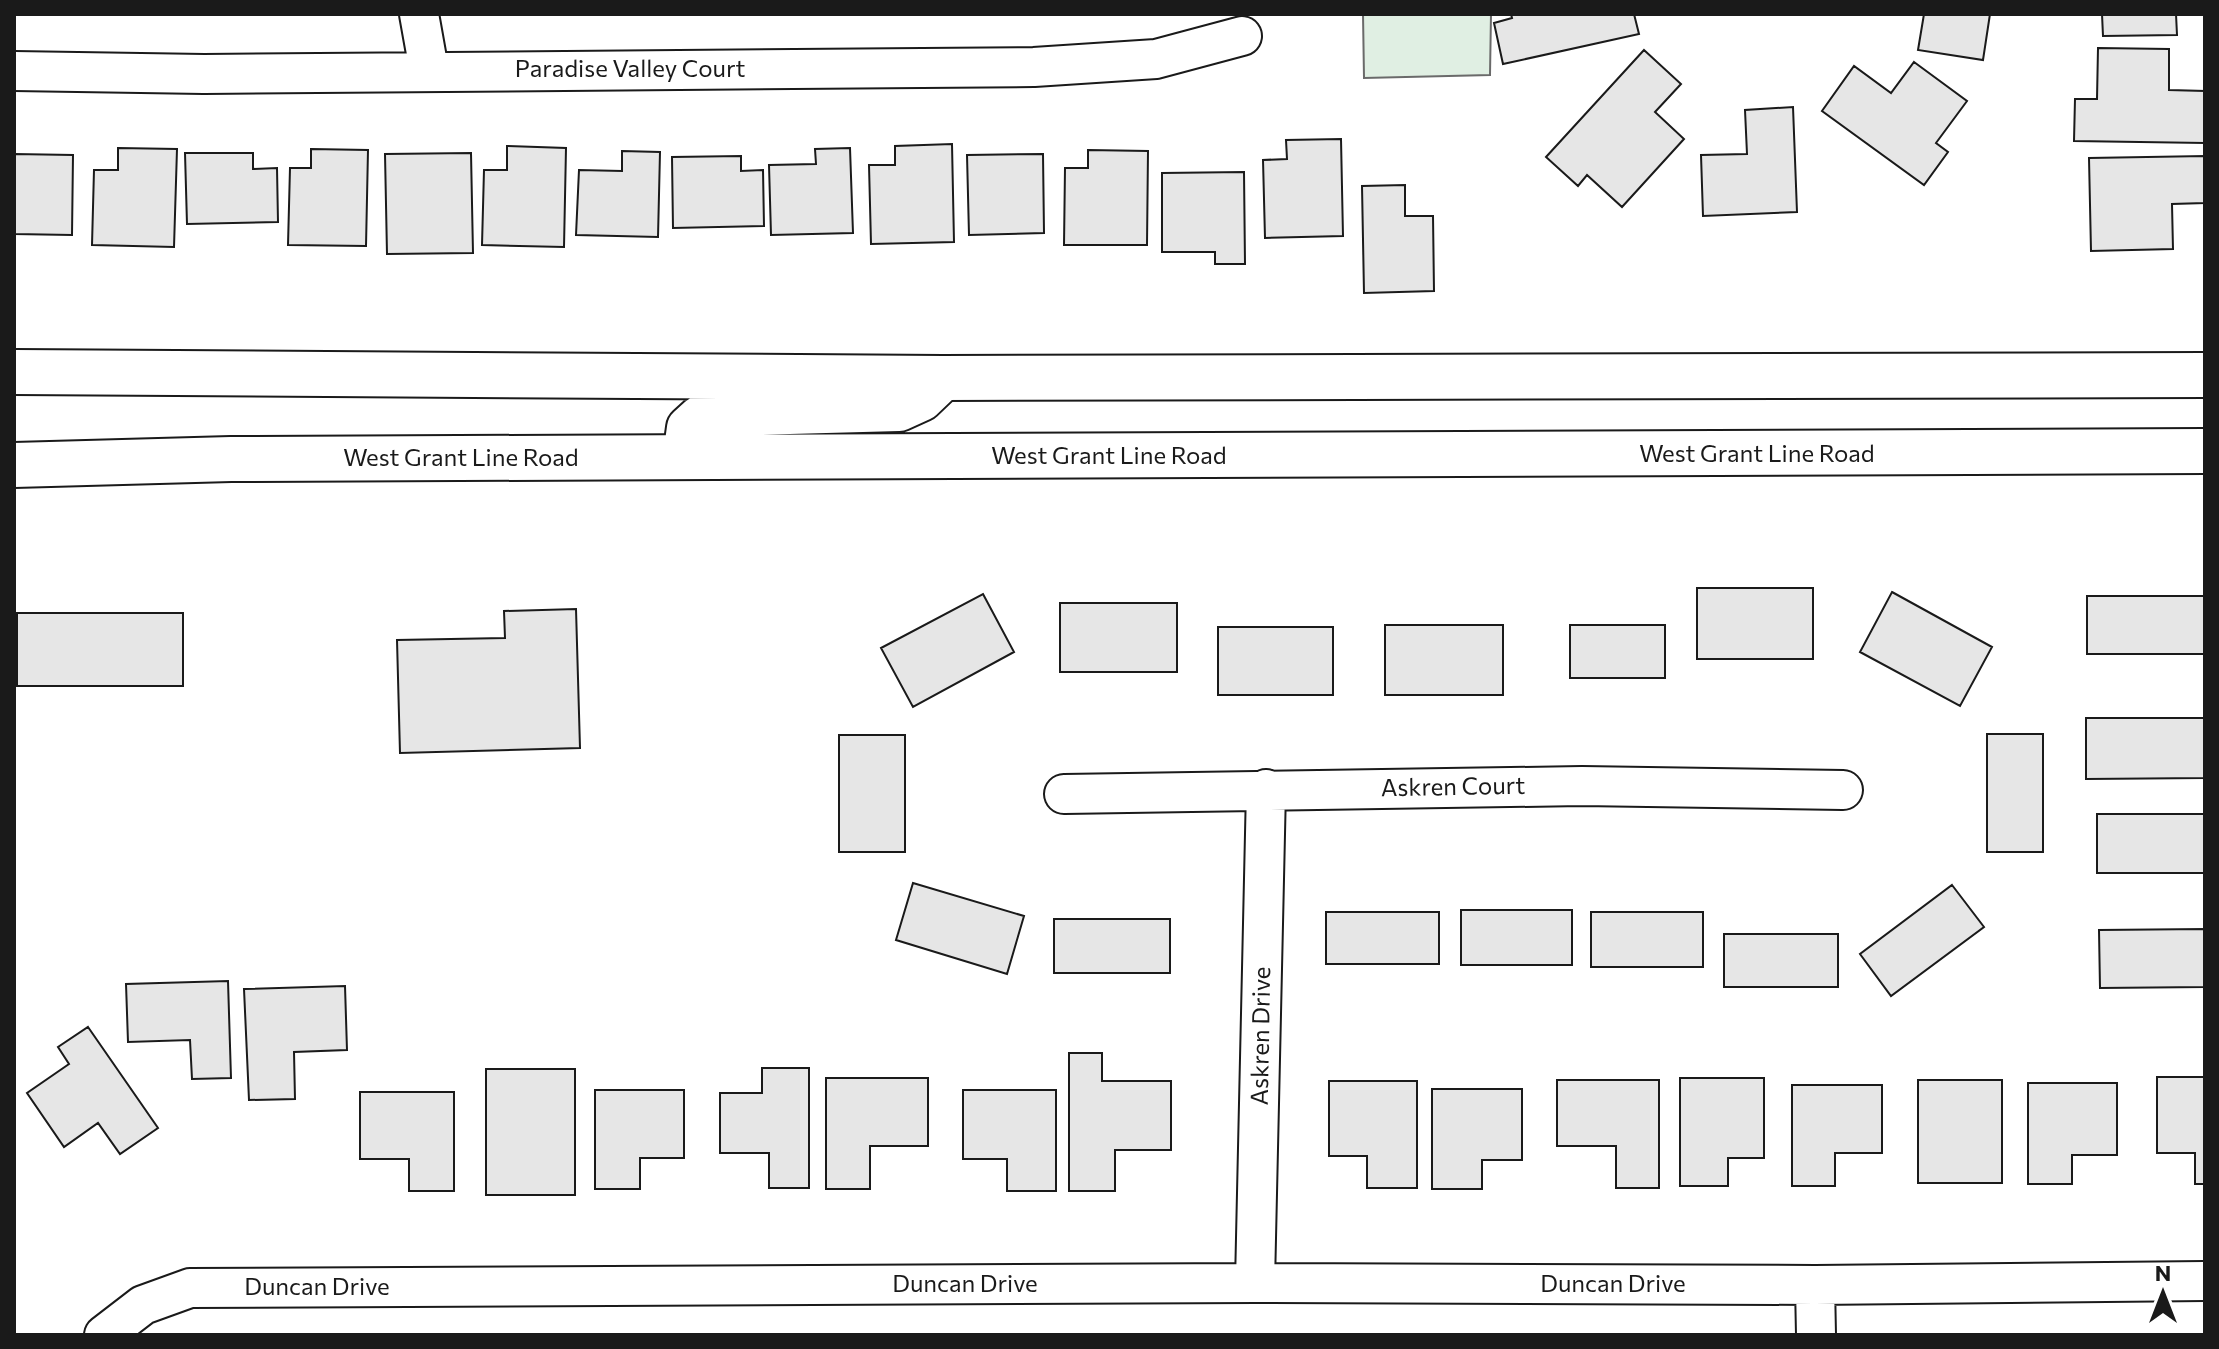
<svg xmlns="http://www.w3.org/2000/svg" width="2219" height="1349" font-family="Commissioner,sans-serif">
<rect width="100%" height="100%" fill="#fff"/>
<path fill="#e0efe3" stroke="#6a6a6a" stroke-width="2" d="M 1363,14 L 1491,14 L 1490,75 L 1364,78 Z"/>
<path fill="#e6e6e6" stroke="#1a1a1a" stroke-width="2" d="M 1511,14 L 1634,14 L 1639,34 L 1503,64 L 1494,23 L 1512,18 Z
M 1924,14 L 1990,14 L 1983,60 L 1918,50 Z
M 2102,14 L 2176,14 L 2177,35 L 2103,36 Z
M 2098,48 L 2169,49 L 2169,90 L 2205,91 L 2205,143 L 2074,141 L 2075,99 L 2097,99 Z
M 1644,50 L 1681,84 L 1655,112 L 1684,139 L 1622,207 L 1587,175 L 1578,186 L 1546,157 Z
M 1914,62 L 1967,101 L 1936,143 L 1948,152 L 1924,185 L 1822,111 L 1854,66 L 1891,93 Z
M 1793,107 L 1797,212 L 1703,216 L 1701,155 L 1747,154 L 1745,110 Z
M 1341,139 L 1343,236 L 1265,238 L 1263,160 L 1287,159 L 1286,140 Z
M 952,144 L 954,242 L 871,244 L 869,165 L 895,165 L 895,146 Z
M 507,146 L 566,148 L 564,247 L 482,245 L 484,170 L 507,170 Z
M 118,148 L 177,149 L 174,247 L 92,245 L 94,170 L 118,170 Z
M 850,148 L 853,233 L 771,235 L 769,165 L 816,164 L 815,149 Z
M 311,149 L 368,150 L 366,246 L 288,245 L 290,168 L 311,168 Z
M 1088,150 L 1148,151 L 1147,245 L 1064,245 L 1065,168 L 1088,168 Z
M 622,151 L 660,152 L 658,237 L 576,235 L 579,170 L 622,171 Z
M 185,153 L 253,153 L 253,169 L 277,168 L 278,222 L 187,224 Z
M 471,153 L 473,253 L 387,254 L 385,154 Z
M 14,154 L 73,155 L 72,235 L 14,234 Z
M 1043,154 L 1044,233 L 969,235 L 967,155 Z
M 741,156 L 741,171 L 763,170 L 764,226 L 673,228 L 672,157 Z
M 2205,156 L 2205,203 L 2172,204 L 2173,249 L 2091,251 L 2089,158 Z
M 1244,172 L 1245,264 L 1215,264 L 1215,252 L 1162,252 L 1162,173 Z
M 1405,185 L 1405,216 L 1433,216 L 1434,291 L 1364,293 L 1362,186 Z
M 1697,588 L 1813,588 L 1813,659 L 1697,659 Z
M 1892,592 L 1992,647 L 1960,706 L 1860,652 Z
M 983,594 L 1014,652 L 913,707 L 881,648 Z
M 2087,596 L 2205,596 L 2205,654 L 2087,654 Z
M 1060,603 L 1177,603 L 1177,672 L 1060,672 Z
M 576,609 L 580,748 L 400,753 L 397,640 L 505,638 L 504,611 Z
M 17,613 L 183,613 L 183,686 L 17,686 Z
M 1385,625 L 1503,625 L 1503,695 L 1385,695 Z
M 1570,625 L 1665,625 L 1665,678 L 1570,678 Z
M 1218,627 L 1333,627 L 1333,695 L 1218,695 Z
M 2086,718 L 2205,718 L 2205,778 L 2086,779 Z
M 1987,734 L 2043,734 L 2043,852 L 1987,852 Z
M 839,735 L 905,735 L 905,852 L 839,852 Z
M 2097,814 L 2205,814 L 2205,873 L 2097,873 Z
M 913,883 L 1024,916 L 1007,974 L 896,940 Z
M 1952,885 L 1984,927 L 1891,996 L 1860,954 Z
M 1461,910 L 1572,910 L 1572,965 L 1461,965 Z
M 1326,912 L 1439,912 L 1439,964 L 1326,964 Z
M 1591,912 L 1703,912 L 1703,967 L 1591,967 Z
M 1054,919 L 1170,919 L 1170,973 L 1054,973 Z
M 2205,929 L 2205,987 L 2100,988 L 2099,930 Z
M 1724,934 L 1838,934 L 1838,987 L 1724,987 Z
M 228,981 L 231,1078 L 192,1079 L 190,1040 L 128,1042 L 126,984 Z
M 345,986 L 347,1050 L 294,1052 L 295,1099 L 249,1100 L 244,989 Z
M 88,1027 L 158,1128 L 120,1154 L 98,1123 L 64,1147 L 27,1093 L 69,1064 L 58,1047 Z
M 1069,1053 L 1102,1053 L 1102,1081 L 1171,1081 L 1171,1150 L 1115,1150 L 1115,1191 L 1069,1191 Z
M 762,1068 L 809,1068 L 809,1188 L 769,1188 L 769,1153 L 720,1153 L 720,1093 L 762,1093 Z
M 486,1069 L 575,1069 L 575,1195 L 486,1195 Z
M 2157,1077 L 2205,1077 L 2205,1184 L 2195,1184 L 2195,1153 L 2157,1153 Z
M 826,1078 L 928,1078 L 928,1146 L 870,1146 L 870,1189 L 826,1189 Z
M 1680,1078 L 1764,1078 L 1764,1158 L 1728,1158 L 1728,1186 L 1680,1186 Z
M 1557,1080 L 1659,1080 L 1659,1188 L 1616,1188 L 1616,1146 L 1557,1146 Z
M 1918,1080 L 2002,1080 L 2002,1183 L 1918,1183 Z
M 1329,1081 L 1417,1081 L 1417,1188 L 1367,1188 L 1367,1156 L 1329,1156 Z
M 2028,1083 L 2117,1083 L 2117,1155 L 2072,1155 L 2072,1184 L 2028,1184 Z
M 1792,1085 L 1882,1085 L 1882,1153 L 1835,1153 L 1835,1186 L 1792,1186 Z
M 1432,1089 L 1522,1089 L 1522,1160 L 1482,1160 L 1482,1189 L 1432,1189 Z
M 595,1090 L 684,1090 L 684,1158 L 640,1158 L 640,1189 L 595,1189 Z
M 963,1090 L 1056,1090 L 1056,1191 L 1007,1191 L 1007,1159 L 963,1159 Z
M 360,1092 L 454,1092 L 454,1191 L 409,1191 L 409,1159 L 360,1159 Z"/>
<g fill="none" stroke-linecap="round" stroke-linejoin="round">
<defs>
<path id="minor" d="M 419,14 L 429,70
M 14,71 L 204,74 L 1034,67 L 1156,59 L 1242,36
M 1064,794 L 1582,786 L 1843,790
M 1255,1283 L 1266,789
M 1815,1285 L 1816,1335
M 104,1335 L 143,1305 L 190,1288 L 1255,1283 L 1815,1285 L 2205,1281"/>
<path id="primary" d="M 14,372 L 943,378 L 2205,375
M 685,457 L 689,428 L 700,418 L 718,414 L 899,409 L 921,399 L 943,378
M 14,465 L 231,459 L 2205,451"/>
</defs>
<use href="#minor" stroke="#1a1a1a" stroke-width="42"/>
<use href="#primary" stroke="#1a1a1a" stroke-width="48"/>
<use href="#minor" stroke="#fff" stroke-width="38"/>
<use href="#primary" stroke="#fff" stroke-width="44"/>
</g>
<g text-anchor="middle" stroke-width="6" stroke-linejoin="round" paint-order="stroke">
<g font-size="24" fill="#1a1a1a" stroke="#fff">
<text x="630" y="77">Paradise Valley Court</text>
<text x="1757" y="462">West Grant Line Road</text>
<text x="1109" y="464">West Grant Line Road</text>
<text x="461" y="466">West Grant Line Road</text>
<text transform="translate(1453 787) rotate(-1)" y="8">Askren Court</text>
<text transform="translate(1261 1036) rotate(-89)" y="8">Askren Drive</text>
<text x="965" y="1292">Duncan Drive</text>
<text x="1613" y="1292">Duncan Drive</text>
<text x="317" y="1295">Duncan Drive</text>
</g>
</g>
<rect width="2219" height="1349" fill="none" stroke="#1a1a1a" stroke-width="32"/>
<g transform="translate(2163 1293)" stroke="#ffffff" stroke-width="6" paint-order="stroke">
<path d="M0-6L14 30L0 20L-14 30Z" fill="#1a1a1a"/>
<text y="-12" font-size="22" font-weight="bold" text-anchor="middle" fill="#1a1a1a">N</text>
</g>
</svg>
